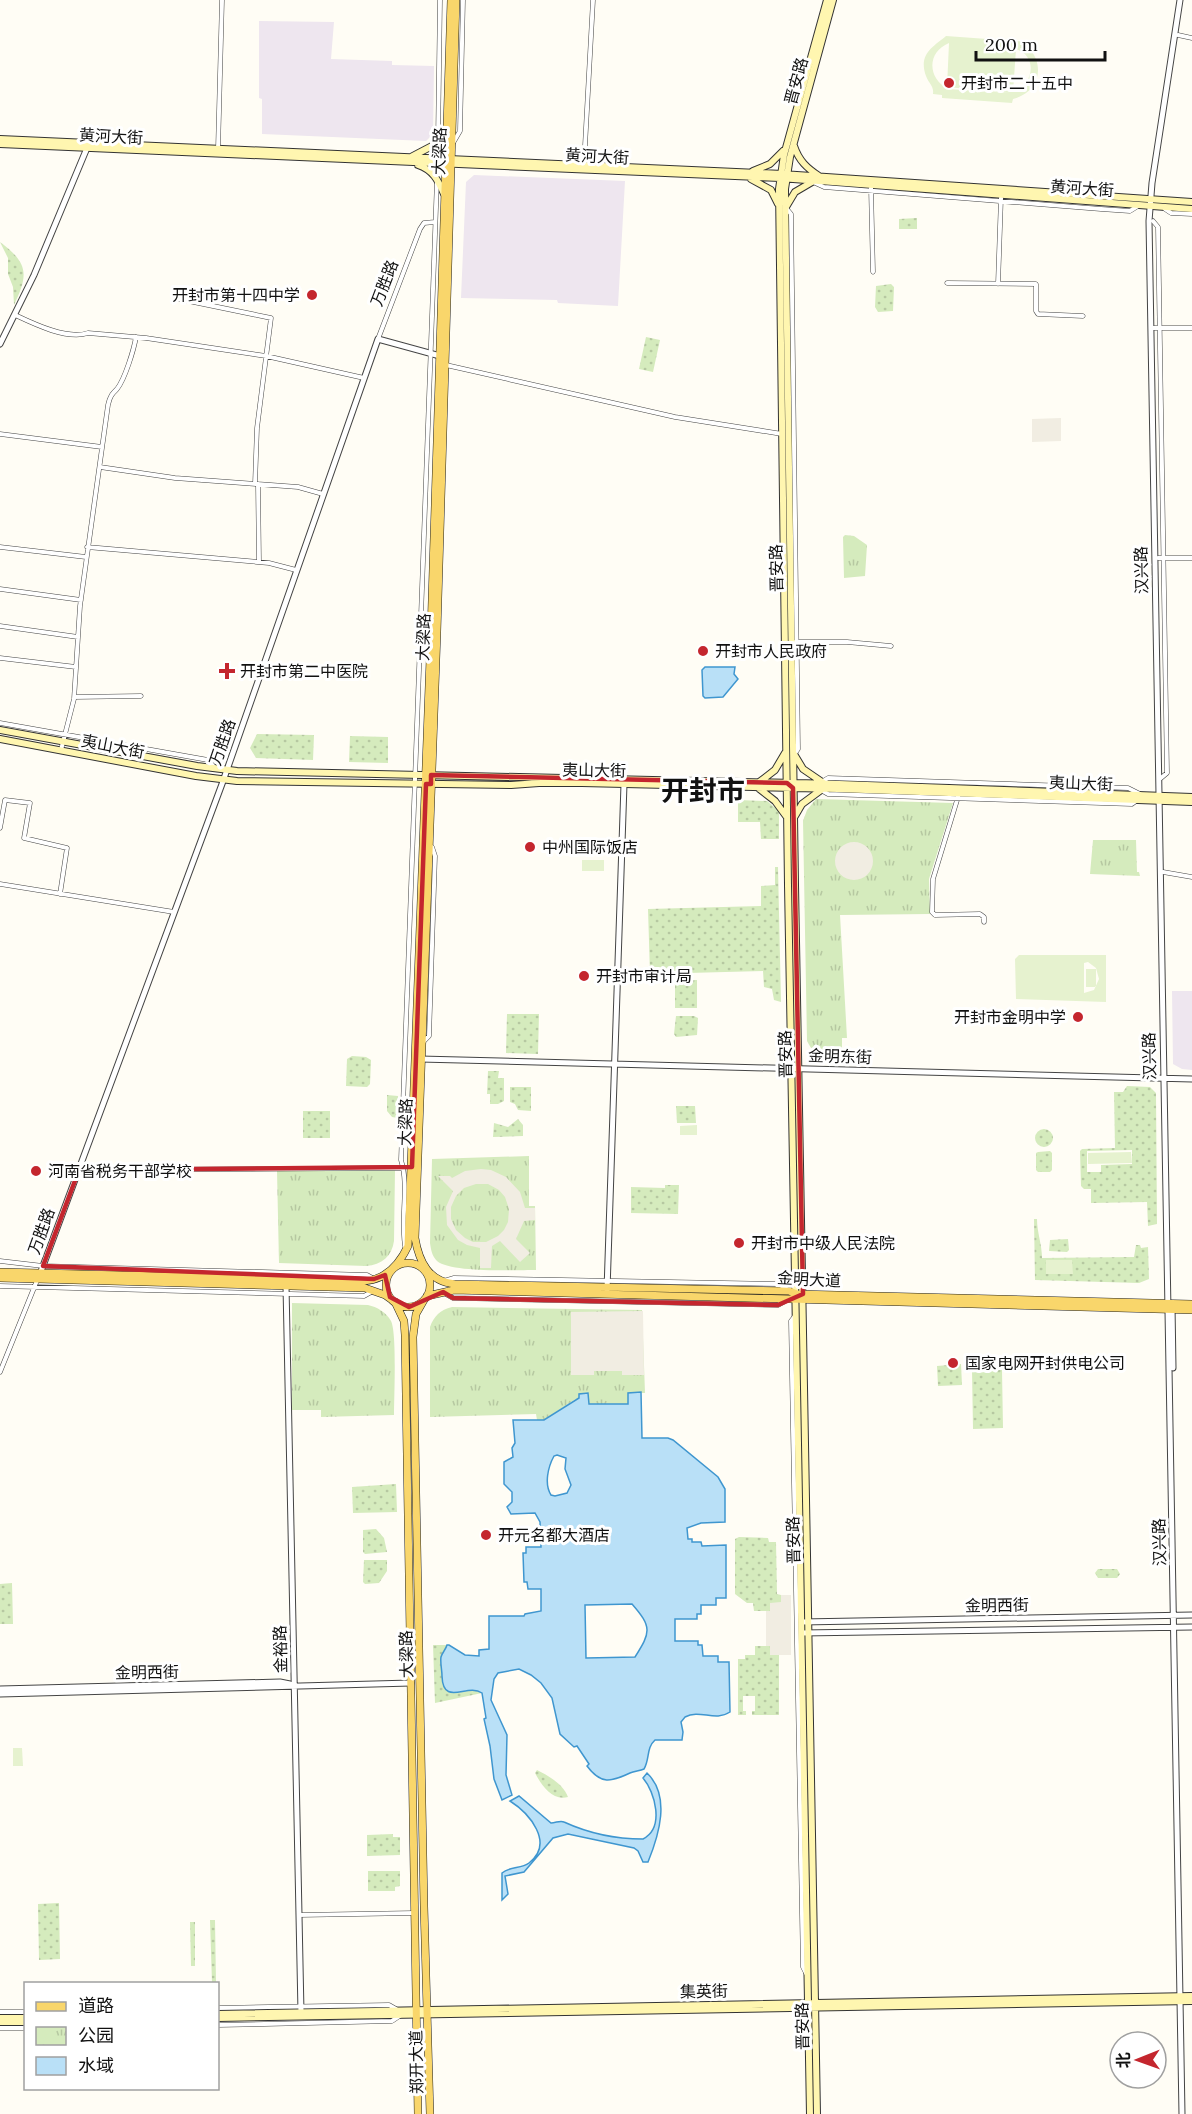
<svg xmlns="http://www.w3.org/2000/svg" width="1192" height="2114" font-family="Lora,'Noto Sans SC',serif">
<defs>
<pattern id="grass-dots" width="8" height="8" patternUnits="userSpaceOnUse" patternTransform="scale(1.5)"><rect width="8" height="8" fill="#d5ebbd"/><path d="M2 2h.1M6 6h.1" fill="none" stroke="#b6c8a1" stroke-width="1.8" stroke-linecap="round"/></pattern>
<pattern id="park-tufts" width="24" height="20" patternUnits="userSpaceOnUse" patternTransform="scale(1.5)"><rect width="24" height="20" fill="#d5ebbd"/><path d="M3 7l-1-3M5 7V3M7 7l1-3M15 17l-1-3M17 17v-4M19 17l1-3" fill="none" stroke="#b6c8a1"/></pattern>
</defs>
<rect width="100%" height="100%" fill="#fffdf5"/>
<path fill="#eee6ef" d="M 259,21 L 334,22 L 331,59 L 392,61 L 392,65 L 434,66 L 433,134 L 426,141 L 262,134 L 262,99 L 259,98 Z
M 474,175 L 625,181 L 618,306 L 558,303 L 557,300 L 461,298 L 466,182 Z
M 1172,991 L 1192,991 L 1192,1070 L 1182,1069 L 1173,1064 Z"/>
<path fill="url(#grass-dots)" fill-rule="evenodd" d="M 917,218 L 917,229 L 899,229 L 899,219 Z
M 0,242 C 28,263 29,274 14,305 L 13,287 L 8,274 L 8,258 Z
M 891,284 L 894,287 L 893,311 L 878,312 L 875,307 L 876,286 Z
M 646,337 L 660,340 L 653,372 L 639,369 Z
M 257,734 L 314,735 L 313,760 L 256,758 L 250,748 Z
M 350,736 L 388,737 L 388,763 L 349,762 Z
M 738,800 L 767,801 L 779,811 L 779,839 L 761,839 L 760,822 L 738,822 Z
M 775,867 L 778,867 L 781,1002 L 774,1000 L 772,989 L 764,987 L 763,971 L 650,974 L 648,909 L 761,906 L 761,886 L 775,885 Z
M 675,980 L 697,980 L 697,1008 L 675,1008 Z
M 507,1014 L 539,1014 L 538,1054 L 506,1053 Z
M 676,1016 L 694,1016 L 698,1018 L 697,1035 L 676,1037 L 674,1034 Z
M 352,1056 L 366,1057 L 371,1060 L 370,1084 L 367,1087 L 346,1086 L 347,1059 Z
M 488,1071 L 499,1071 L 498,1078 L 504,1078 L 504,1101 L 498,1104 L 490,1104 L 490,1094 L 487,1094 Z
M 1127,1086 L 1150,1087 L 1156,1093 L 1157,1224 L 1148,1226 L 1147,1202 L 1091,1203 L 1091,1189 L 1084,1189 L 1081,1186 L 1080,1151 L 1082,1149 L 1115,1148 L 1114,1092 L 1123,1092 ZM 1132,1150 L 1132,1164 L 1101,1165 L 1101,1172 L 1087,1172 L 1087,1151 Z
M 510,1087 L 531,1087 L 531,1111 L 518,1110 L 515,1104 L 510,1102 Z
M 387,1095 L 398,1096 L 398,1118 L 392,1117 L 387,1111 Z
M 676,1106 L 695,1106 L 696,1123 L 677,1123 Z
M 303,1111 L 330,1111 L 330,1138 L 303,1138 Z
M 518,1119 L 523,1125 L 523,1136 L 493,1137 L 494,1123 L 508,1127 Z
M1035 1138a9 9 0 1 1 18 0a9 9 0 1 1-18 0Z
M 1050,1151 L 1052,1153 L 1052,1170 L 1050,1172 L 1038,1172 L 1036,1170 L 1036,1153 L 1038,1152 Z
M 665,1185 L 679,1185 L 678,1214 L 631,1213 L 631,1187 L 665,1188 Z
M 1034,1219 L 1037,1219 C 1037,1233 1042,1244 1042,1258 L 1134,1257 L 1136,1245 L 1140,1245 L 1141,1248 L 1148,1247 L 1149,1279 L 1139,1283 L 1035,1280 Z
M 1068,1239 L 1069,1250 L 1067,1252 L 1049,1251 L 1050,1240 Z
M 961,1364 L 962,1385 L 938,1386 L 937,1366 Z
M 972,1370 L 1002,1370 L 1003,1428 L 973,1429 Z
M 396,1484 L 397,1512 L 353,1513 L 352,1487 Z
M 376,1529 L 384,1538 L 387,1552 L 365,1554 L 363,1552 L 363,1530 Z
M 739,1537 L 768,1538 L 769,1542 L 776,1542 L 777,1594 L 781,1595 L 781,1603 L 770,1611 L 754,1611 L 753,1603 L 747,1603 L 735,1594 L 735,1539 Z
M 364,1560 L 387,1560 L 387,1571 L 379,1583 L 365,1584 L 363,1582 Z
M 1098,1569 L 1117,1569 L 1120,1574 L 1117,1578 L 1098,1578 L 1095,1573 Z
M 12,1583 L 13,1624 L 0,1624 L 0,1584 Z
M 433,1645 L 447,1645 L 444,1652 L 455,1693 L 474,1690 L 482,1693 L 435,1703 Z
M 755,1646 L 770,1646 L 770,1655 L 779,1655 L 779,1715 L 752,1715 L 752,1711 L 755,1711 L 755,1696 L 743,1696 L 743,1711 L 746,1711 L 746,1715 L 738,1715 L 738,1659 L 745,1659 L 745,1655 L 755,1655 Z
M 537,1770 C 549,1776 563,1784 568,1797 C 552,1801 542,1786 535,1773 Z
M 393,1834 L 393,1837 L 400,1837 L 400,1855 L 367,1856 L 367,1835 Z
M 368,1871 L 400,1871 L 400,1886 L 395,1887 L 395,1891 L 368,1891 Z
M 59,1903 L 60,1959 L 39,1960 L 38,1904 Z
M 210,1920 L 215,1920 L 216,1982 L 212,1983 Z
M 190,1922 L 195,1922 L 195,1966 L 191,1966 Z"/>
<path fill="url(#park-tufts)" d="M 845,535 L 854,536 L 867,545 L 865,576 L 844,578 L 843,537 Z
M 816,799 L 953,803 L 929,879 L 930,914 L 840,915 L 847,1038 L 842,1038 L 842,1058 C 823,1058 817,1060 807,1041 L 803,821 L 807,810 Z
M 1093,840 L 1136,840 L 1137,872 L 1139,872 L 1140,876 L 1090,874 Z
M 529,1156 L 529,1206 L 535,1206 L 536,1270 C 515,1270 451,1273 437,1261 C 432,1256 431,1250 430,1243 L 432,1159 Z
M 395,1170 L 394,1241 C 392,1256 382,1265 366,1266 L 279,1263 L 277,1171 Z
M 292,1303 L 368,1305 C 377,1307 386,1312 391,1321 C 397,1333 394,1398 394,1415 L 321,1417 L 321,1410 L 292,1410 Z
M 452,1307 L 642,1310 L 645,1393 L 628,1393 L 628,1404 L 588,1404 L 588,1394 L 579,1394 L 579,1398 L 574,1400 L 544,1420 L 537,1420 L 536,1414 L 430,1417 L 430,1327 C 434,1316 440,1310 452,1307 Z"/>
<path fill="#e6f2cf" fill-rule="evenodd" d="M 946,36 L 1029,42 L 1029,48 C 1046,67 1038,93 1013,99 L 1012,103 L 942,98 L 942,95 L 933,94 C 934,86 929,84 926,76 C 918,54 933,47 946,36 ZM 949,43 L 947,87 L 1011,93 L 948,89 C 927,78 927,52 949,43 ZM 1016,49 C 1038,56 1034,85 1013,92 Z
M 582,860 L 604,860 L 604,871 L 582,871 Z
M 1019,955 L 1106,955 L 1106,1002 L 1016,999 L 1015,959 ZM 1088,962 L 1096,968 L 1099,979 L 1094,990 L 1084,993 L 1084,963 Z
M 1086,969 L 1096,969 L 1096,987 L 1086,987 Z
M 697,1125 L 697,1135 L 680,1135 L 680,1126 Z
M 1131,1152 L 1132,1163 L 1088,1164 L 1088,1153 Z
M 1046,1260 L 1072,1260 L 1073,1274 L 1046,1274 Z
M 13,1748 L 22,1748 L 23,1766 L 13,1766 Z"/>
<path fill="#f1ede2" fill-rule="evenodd" d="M 1061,418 L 1061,441 L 1032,442 L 1032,419 Z
M835 861a19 19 0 1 1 38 0a19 19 0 1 1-38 0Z
M 481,1169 L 491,1170 L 506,1177 L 520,1192 L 525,1208 L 535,1208 L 535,1220 L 524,1221 L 516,1239 L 530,1253 L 520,1262 L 500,1241 L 492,1246 L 491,1268 L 480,1268 L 480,1248 L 467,1245 L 458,1240 L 447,1225 L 446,1207 L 453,1191 L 438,1176 L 450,1176 L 452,1178 L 465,1171 ZM 476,1184 L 488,1184 L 499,1190 L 505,1197 L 509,1209 L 508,1222 L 504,1230 L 498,1236 L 486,1242 L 473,1242 L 465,1238 L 456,1230 L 451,1219 L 451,1207 L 456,1196 L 464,1188 Z
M 643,1311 L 644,1375 L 622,1375 L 622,1371 L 594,1371 L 594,1375 L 571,1375 L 571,1312 Z
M 781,1595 L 791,1595 L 791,1655 L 770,1655 L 770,1646 L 766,1646 L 766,1611 L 770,1611 L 770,1603 L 781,1602 Z"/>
<path fill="#b9e0f7" stroke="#3f96cf" stroke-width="1.5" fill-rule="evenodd" d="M 705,667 L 735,667 L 734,674 L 738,679 L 723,697 L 705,698 L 703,696 L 702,670 Z
M 641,1392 L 642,1438 L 668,1438 L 673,1440 L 718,1477 L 725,1489 L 725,1522 L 701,1523 L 687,1528 L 688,1539 L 692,1539 L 692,1542 L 701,1542 L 702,1546 L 726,1545 L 726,1598 L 716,1598 L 716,1605 L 701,1605 L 701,1614 L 697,1614 L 697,1619 L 675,1619 L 675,1641 L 698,1641 L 698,1645 L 702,1645 L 703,1656 L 718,1656 L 718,1662 L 729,1662 L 730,1712 C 715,1722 700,1709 685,1717 L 681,1722 L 683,1732 L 682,1740 L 655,1740 C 646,1748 650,1759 644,1769 C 640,1771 635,1771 630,1773 C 611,1782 601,1785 587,1766 L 589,1764 L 577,1746 L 574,1747 L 560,1734 L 552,1698 L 541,1683 L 531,1675 L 519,1669 L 498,1673 L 494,1679 L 491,1700 L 507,1735 L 506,1775 L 512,1795 L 502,1800 L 494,1779 L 490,1746 L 484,1719 L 486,1718 L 482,1693 C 467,1683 443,1707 442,1676 C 442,1670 440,1662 441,1657 C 442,1653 446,1649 447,1645 L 449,1645 L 465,1655 L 479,1656 L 479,1650 L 489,1649 L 489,1616 L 524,1616 L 525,1614 L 541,1611 L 541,1589 L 528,1589 L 527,1582 L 524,1582 L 523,1553 L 526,1553 L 526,1547 L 541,1547 L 540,1522 L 535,1513 L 511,1514 L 507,1507 L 512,1502 L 512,1492 L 504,1484 L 504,1462 L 513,1457 L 512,1448 L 515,1443 L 513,1420 L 544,1420 L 579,1398 L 579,1394 L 588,1393 L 589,1404 L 628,1404 L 628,1393 ZM 557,1455 L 566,1458 L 565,1469 L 571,1485 L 567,1493 L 555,1496 L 551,1495 C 544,1484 548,1467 554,1456 ZM 632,1604 C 652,1627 651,1632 635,1657 L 586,1658 L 585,1605 Z
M 647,1773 C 671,1796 659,1835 648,1862 L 643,1862 L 638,1851 L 634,1848 L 568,1834 L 553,1838 L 524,1872 L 505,1876 L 508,1894 L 502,1900 L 502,1873 C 510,1866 521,1869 529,1863 C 555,1843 529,1813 510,1801 L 519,1796 L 551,1823 C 556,1823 560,1820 564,1822 C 588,1833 617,1839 643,1839 C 665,1828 655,1792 643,1778 Z"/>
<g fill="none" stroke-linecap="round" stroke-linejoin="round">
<defs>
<path id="minor" d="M 1178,35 L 1192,38
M 438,140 L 440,0
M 453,143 L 460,131 L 463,0
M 218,149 L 222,0
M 584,164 L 593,0
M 813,182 L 824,187 L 1101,209 L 1130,211 L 1138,206
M 871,188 L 873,272
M 786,208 L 791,214 L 798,749 L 793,756
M 1165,209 L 1171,213 L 1192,214
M 1153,221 L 1158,227 L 1167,773 L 1161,778
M 947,283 L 1036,284 L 1036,311 L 1038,314 L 1083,316
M 998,284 L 1001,198
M 179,299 L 271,318 L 257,428 L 255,484
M 15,315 C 34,324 67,340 88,333 L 146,338 L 266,356 L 364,378
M 1153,328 L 1192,328
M 378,339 L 420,229 L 424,223 L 435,222
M 446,365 L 675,417 L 782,434
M 0,434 L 102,447
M 100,467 L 175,478 L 298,487 L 323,494
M 258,484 L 259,562
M 0,547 L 86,557
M 87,547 L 269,563 L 296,570
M 1158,558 L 1192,558
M 0,589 L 81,600
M 0,626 L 78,637
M 795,642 L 847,642 L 891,646
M 0,658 L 76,667
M 74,697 L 141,696
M 0,723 L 208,760 L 215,768
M 61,750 L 74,699 L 80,606 L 108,405 C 110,396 112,394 117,389 C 125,379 134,349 136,337
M 820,783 L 828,778 L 1128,788 L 1140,794
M 821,790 L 828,794 L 1132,804 L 1136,801
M 958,797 L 933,879 L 932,912 L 935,915 L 980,914 L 984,917 L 984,922
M 0,828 L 5,800 L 30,803 L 24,838 L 67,848 L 60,894
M 1163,872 L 1192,877
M 0,884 L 174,912
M 422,1043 L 429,1036 L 435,856 L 432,847
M 79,1170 L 403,1168
M 406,1251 C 399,1221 410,1189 401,1160 L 437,180
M 0,1261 L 43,1266 L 367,1275 L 374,1279
M 444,1281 L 454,1278 L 779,1284 L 788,1290
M 0,1286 L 364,1296 L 373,1291
M 444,1293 L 453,1298 L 778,1305 L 787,1300
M 795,1316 L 791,1321 L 803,1967 L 806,1973
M 0,1372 L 38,1278
M 299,1915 L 415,1913
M 218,2008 L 389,2005 L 396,2009
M 0,2012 L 26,2012
M 218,2025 L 392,2021 L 401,2015
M 0,2028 L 26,2028"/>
<path id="tertiary" d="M 1180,0 L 1152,183 L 1149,221 L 1182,2114
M 0,344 L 34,275 L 87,148
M 420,1059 L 1192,1079
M 40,1274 L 222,784 L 378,339 L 440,356
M 286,1286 L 301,2012
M 607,1290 L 624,784
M 1172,1306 L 1173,1368
M 802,1622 L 1192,1615
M 802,1633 L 1192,1627
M 0,1689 L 280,1682 L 290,1684
M 0,1694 L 411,1683"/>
<path id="secondary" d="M 0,139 L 782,174 L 1192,202
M 0,144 L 780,178 L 1192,209
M 794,146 C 799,161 807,168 819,176
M 411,157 L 432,146 L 447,128
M 418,165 C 433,170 438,180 444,194
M 753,171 L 770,164 L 783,151
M 751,179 L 771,190 L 778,204
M 786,207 L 795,192 L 812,182
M 0,730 L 197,766 L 237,771 L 839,784 L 1192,797
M 0,739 L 196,776 L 237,781 L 511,785 L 539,783 L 582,783 L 838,789 L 1192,802
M 794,754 L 803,769 L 825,784
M 758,783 L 775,770 L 785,753
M 757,787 L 775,801 L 786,816
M 795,816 L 802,804 L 821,790
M 218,2014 L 1192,1996
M 0,2018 L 26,2018
M 218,2018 L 1192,2001
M 0,2022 L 26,2022
M 810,2114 L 788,885 L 779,189 L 784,155 L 827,0
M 817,2114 L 795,885 L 785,189 L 790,157 L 833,0"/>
<path id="primary" d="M 456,0 L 437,632 L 415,1238 C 419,1262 429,1282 455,1284 L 789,1291 L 797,1294 L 1192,1304
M386 1285a22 22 0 1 1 44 0a22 22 0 1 1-44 0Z
M 0,1272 L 364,1281 C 386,1280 399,1265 408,1246 L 431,632 L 451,0
M 0,1278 L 365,1288 L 385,1295 L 392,1300
M 427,1296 L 454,1290 L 1192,1310
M 424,1300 L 416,1314 L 413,1337 L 424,1906 L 430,2114
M 395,1302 L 404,1321 L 405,1335 L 418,2114"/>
</defs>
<use href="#minor" stroke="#444" stroke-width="5"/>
<use href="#tertiary" stroke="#444" stroke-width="7"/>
<use href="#secondary" stroke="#333" stroke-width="8"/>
<use href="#primary" stroke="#222" stroke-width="8"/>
<use href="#minor" stroke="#fff" stroke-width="4"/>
<use href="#tertiary" stroke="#fff" stroke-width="5"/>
<use href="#secondary" stroke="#fff6b0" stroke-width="6"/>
<use href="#primary" stroke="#f9d66b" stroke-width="7"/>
</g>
<path fill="none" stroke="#c4262e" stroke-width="4.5" stroke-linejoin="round" d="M 431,775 L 787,783 L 793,788 L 803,1294 L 778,1305 L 453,1298 L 443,1292 L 409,1307 L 390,1297 L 385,1275 L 374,1279 L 43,1266 L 79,1170 L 412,1167 L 426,784 L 431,784 Z"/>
<g fill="#c4262e" stroke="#fff" stroke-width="2">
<circle cx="949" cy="83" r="6"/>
<circle cx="312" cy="295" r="6"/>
<circle cx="703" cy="651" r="6"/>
<path d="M224 662h6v6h6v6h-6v6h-6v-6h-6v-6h6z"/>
<circle cx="530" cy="847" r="6"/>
<circle cx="584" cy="976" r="6"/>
<circle cx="1078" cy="1017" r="6"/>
<circle cx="36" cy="1171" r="6"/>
<circle cx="739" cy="1243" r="6"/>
<circle cx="953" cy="1363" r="6"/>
<circle cx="486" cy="1535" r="6"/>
</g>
<g text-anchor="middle" stroke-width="6" stroke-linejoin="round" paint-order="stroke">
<g font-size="16" fill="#111" stroke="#fff">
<text transform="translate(796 81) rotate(-75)" y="6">晋安路</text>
<text transform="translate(111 136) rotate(3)" y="6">黄河大街</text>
<text transform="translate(439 151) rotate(-88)" y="6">大梁路</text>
<text transform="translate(597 156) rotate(3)" y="6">黄河大街</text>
<text transform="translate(1082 188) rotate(4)" y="6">黄河大街</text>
<text transform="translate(384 283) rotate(-69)" y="6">万胜路</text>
<text transform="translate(776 568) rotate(-91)" y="6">晋安路</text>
<text transform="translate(1141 570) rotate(-91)" y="6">汉兴路</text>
<text transform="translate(423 637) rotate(-88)" y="6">大梁路</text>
<text transform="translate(222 742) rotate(-71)" y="6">万胜路</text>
<text transform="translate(113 746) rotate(11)" y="6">夷山大街</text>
<text transform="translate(594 770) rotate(1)" y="6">夷山大街</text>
<text transform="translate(1081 783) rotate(2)" y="6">夷山大街</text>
<text transform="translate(785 1054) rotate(-91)" y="6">晋安路</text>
<text transform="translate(840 1056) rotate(2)" y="6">金明东街</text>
<text transform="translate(1149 1056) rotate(-91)" y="6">汉兴路</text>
<text transform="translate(405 1122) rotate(-88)" y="6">大梁路</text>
<text transform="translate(41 1231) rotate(-70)" y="6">万胜路</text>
<text transform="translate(809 1279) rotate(3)" y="6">金明大道</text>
<text transform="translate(793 1540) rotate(-91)" y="6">晋安路</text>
<text transform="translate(1159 1542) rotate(-91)" y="6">汉兴路</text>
<text transform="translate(997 1605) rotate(-1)" y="6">金明西街</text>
<text transform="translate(280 1649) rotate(-91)" y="6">金裕路</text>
<text transform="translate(406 1654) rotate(-91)" y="6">大梁路</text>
<text transform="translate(147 1672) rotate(-1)" y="6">金明西街</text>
<text transform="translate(704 1991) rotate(-1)" y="6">集英街</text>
<text transform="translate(802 2026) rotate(-91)" y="6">晋安路</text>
<text transform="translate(416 2062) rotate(-91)" y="6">郑开大道</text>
</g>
<g font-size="16" fill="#111" stroke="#fff" text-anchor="start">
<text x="961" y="89">开封市二十五中</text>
<text x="300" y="301" text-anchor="end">开封市第十四中学</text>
<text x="715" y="657">开封市人民政府</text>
<text x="240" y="677">开封市第二中医院</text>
<text x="542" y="853">中州国际饭店</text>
<text x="596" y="982">开封市审计局</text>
<text x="1066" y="1023" text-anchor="end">开封市金明中学</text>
<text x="48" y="1177">河南省税务干部学校</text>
<text x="751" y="1249">开封市中级人民法院</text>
<text x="965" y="1369">国家电网开封供电公司</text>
<text x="498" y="1541">开元名都大酒店</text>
</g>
<g font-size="28" font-weight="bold" fill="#111" stroke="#fff">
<text x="703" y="801">开封市</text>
</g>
</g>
<rect x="24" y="1982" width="195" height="108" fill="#ffffff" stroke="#a0a0a0" stroke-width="1.5"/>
<rect x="36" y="2002" width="30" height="9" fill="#f9d66b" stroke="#a0a0a0" stroke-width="1.5"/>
<text x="78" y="2012" font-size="18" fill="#111111">道路</text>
<rect x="36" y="2027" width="30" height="18" fill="url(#park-tufts)" stroke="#a0a0a0" stroke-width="1.5"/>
<text x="78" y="2042" font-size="18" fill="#111111">公园</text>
<rect x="36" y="2057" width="30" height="18" fill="#b9e0f7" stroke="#a0a0a0" stroke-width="1.5"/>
<text x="78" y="2072" font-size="18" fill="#111111">水域</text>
<g transform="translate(1138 2060) rotate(269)"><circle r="28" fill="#ffffff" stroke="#a0a0a0" stroke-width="1.5"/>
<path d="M0-4.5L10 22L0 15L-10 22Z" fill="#c4262e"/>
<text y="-9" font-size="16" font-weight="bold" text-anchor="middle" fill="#111111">北</text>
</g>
<path d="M976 51v9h129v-9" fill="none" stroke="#111111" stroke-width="3"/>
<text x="985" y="51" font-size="18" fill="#111111" stroke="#ffffff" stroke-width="4.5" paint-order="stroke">200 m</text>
</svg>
